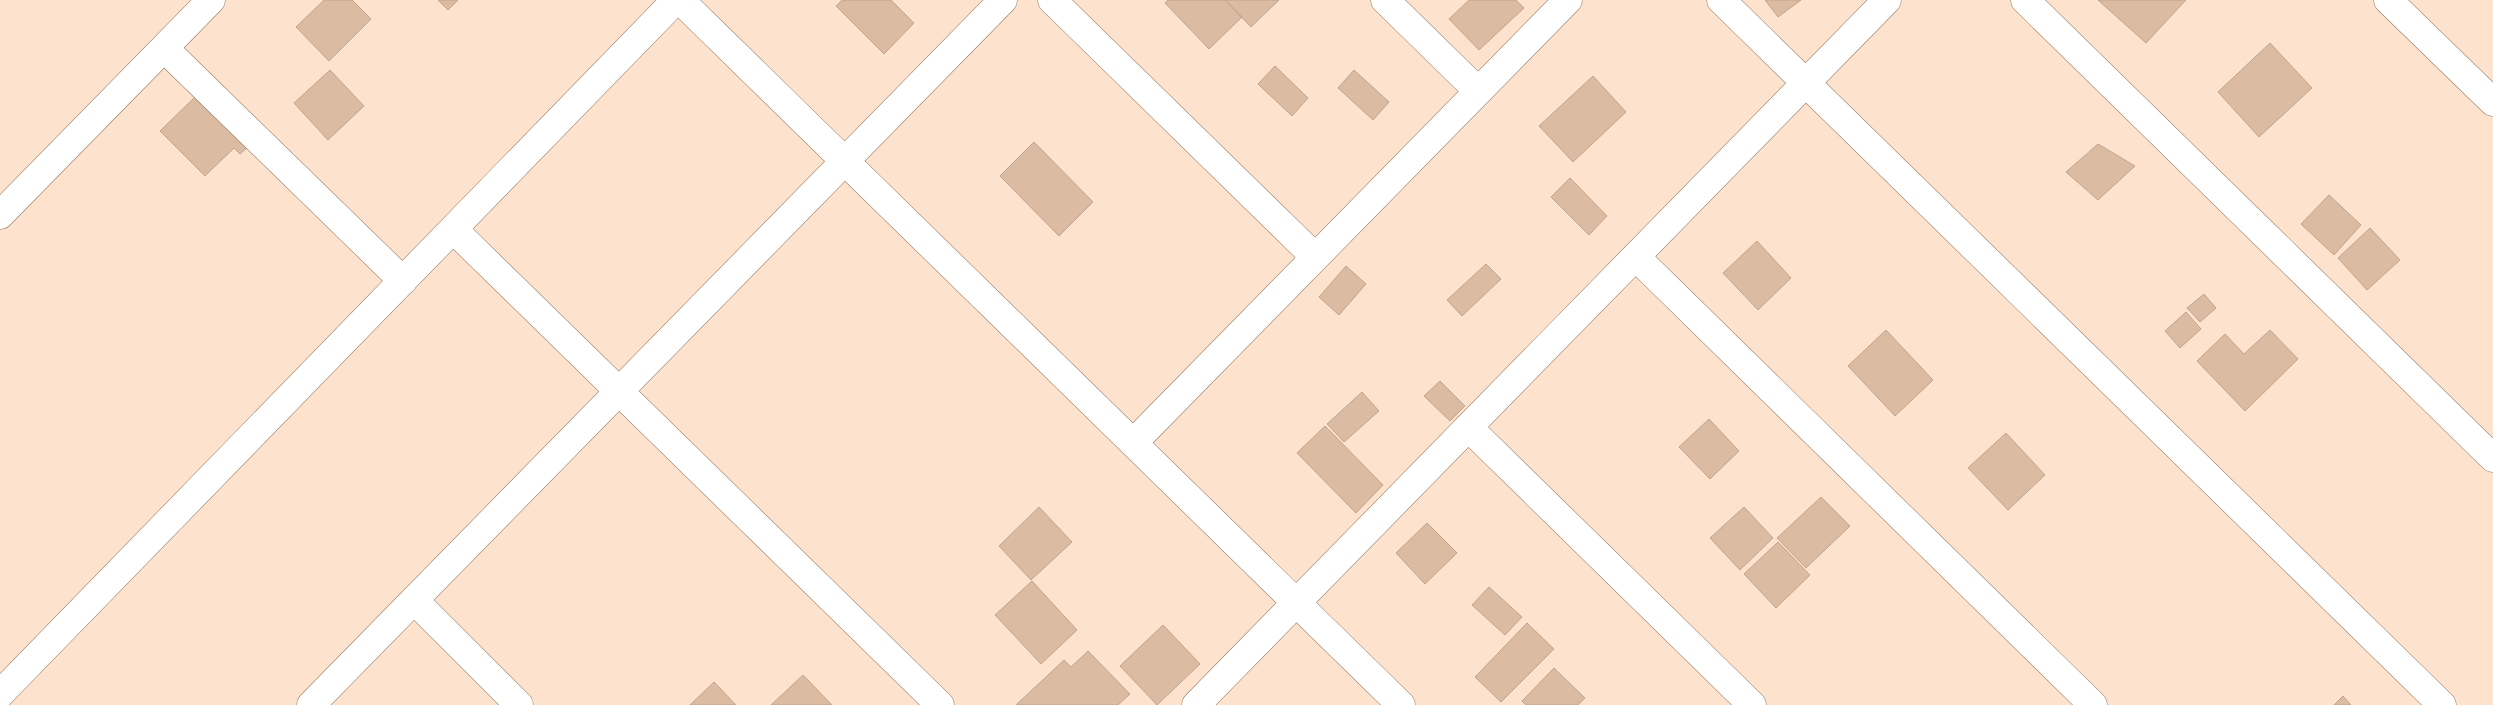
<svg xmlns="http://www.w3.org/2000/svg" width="2493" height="705" font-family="'Public Sans',sans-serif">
<rect width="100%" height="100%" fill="#fde3ce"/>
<path fill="#dbbca3" stroke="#c2a38b" d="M 324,0 L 352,0 L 371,19 L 329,61 L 296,27 Z
M 438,0 L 458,0 L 448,10 Z
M 842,0 L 891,0 L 914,23 L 884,54 L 836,6 Z
M 1168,0 L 1225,0 L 1242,17 L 1209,49 L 1165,3 Z
M 1225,0 L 1279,0 L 1251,27 Z
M 1469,0 L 1516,0 L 1524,8 L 1479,50 L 1449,19 Z
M 1765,0 L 1801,0 L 1778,17 Z
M 2098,0 L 2186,0 L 2146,43 Z
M 2270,43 L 2312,88 L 2259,137 L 2218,92 Z
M 1275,66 L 1308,98 L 1292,116 L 1258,84 Z
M 330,70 L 364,106 L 328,140 L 294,103 Z
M 1354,70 L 1389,102 L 1373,120 L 1338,88 Z
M 1593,76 L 1626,112 L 1573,162 L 1539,126 Z
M 197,95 L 248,147 L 240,154 L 234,148 L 205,176 L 160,131 Z
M 1034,142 L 1093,202 L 1059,236 L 1000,176 Z
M 2098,144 L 2135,166 L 2098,200 L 2066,172 Z
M 1570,178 L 1607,216 L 1589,235 L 1551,197 Z
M 2329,195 L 2361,225 L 2334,255 L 2301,224 Z
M 2370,228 L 2400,260 L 2367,290 L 2338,258 Z
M 1757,241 L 1791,278 L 1758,310 L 1723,273 Z
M 1486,264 L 1501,279 L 1462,316 L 1447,300 Z
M 1346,266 L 1366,284 L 1339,315 L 1319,297 Z
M 2204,294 L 2216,308 L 2200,322 L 2187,308 Z
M 2186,312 L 2201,329 L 2180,348 L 2165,331 Z
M 1886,330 L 1933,380 L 1895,416 L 1848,366 Z
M 2270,330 L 2298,359 L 2245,411 L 2197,361 L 2225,334 L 2244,354 Z
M 1440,381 L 1465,406 L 1450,421 L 1424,396 Z
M 1362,392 L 1379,411 L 1344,442 L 1327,424 Z
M 1709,419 L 1739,451 L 1710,479 L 1679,447 Z
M 1325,426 L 1383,485 L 1356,513 L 1297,453 Z
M 2006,433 L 2045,475 L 2008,510 L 1968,468 Z
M 1821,497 L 1850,526 L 1806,568 L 1777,538 Z
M 1039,507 L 1072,542 L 1031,580 L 999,546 Z
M 1744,507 L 1773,538 L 1740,570 L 1710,538 Z
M 1427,523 L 1457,553 L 1425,584 L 1396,553 Z
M 1778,542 L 1810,575 L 1776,608 L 1744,574 Z
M 1032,581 L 1077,630 L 1041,664 L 995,615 Z
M 1489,587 L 1522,617 L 1505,635 L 1472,605 Z
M 1527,623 L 1554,649 L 1501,702 L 1475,677 Z
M 1163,625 L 1200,664 L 1157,705 L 1120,666 Z
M 1088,651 L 1130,694 L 1118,705 L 1016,705 L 1064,660 L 1071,667 Z
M 1554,668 L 1585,698 L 1578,705 L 1526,705 L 1522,701 Z
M 803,675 L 832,705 L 771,705 Z
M 714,682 L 736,705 L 690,705 Z
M 2343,696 L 2351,705 L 2334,705 Z"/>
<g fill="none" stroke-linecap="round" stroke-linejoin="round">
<defs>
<path id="minor" d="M 680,0 L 1401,705
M 1052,0 L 1315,257
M 1385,0 L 1478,91
M 1721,0 L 2442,705
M 2025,0 L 2493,458
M 2388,0 L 2493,102
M 164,48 L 403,281
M 0,215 L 211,0
M 453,229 L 940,705
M 1636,257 L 2093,705
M 1468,427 L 1752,705
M 1133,443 L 1568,0
M 414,600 L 519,705
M 0,694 L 676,0
M 311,705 L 1003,0
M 1196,705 L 1887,0"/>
</defs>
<use href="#minor" stroke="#91745d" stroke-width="29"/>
<use href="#minor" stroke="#fff" stroke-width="28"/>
</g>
</svg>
